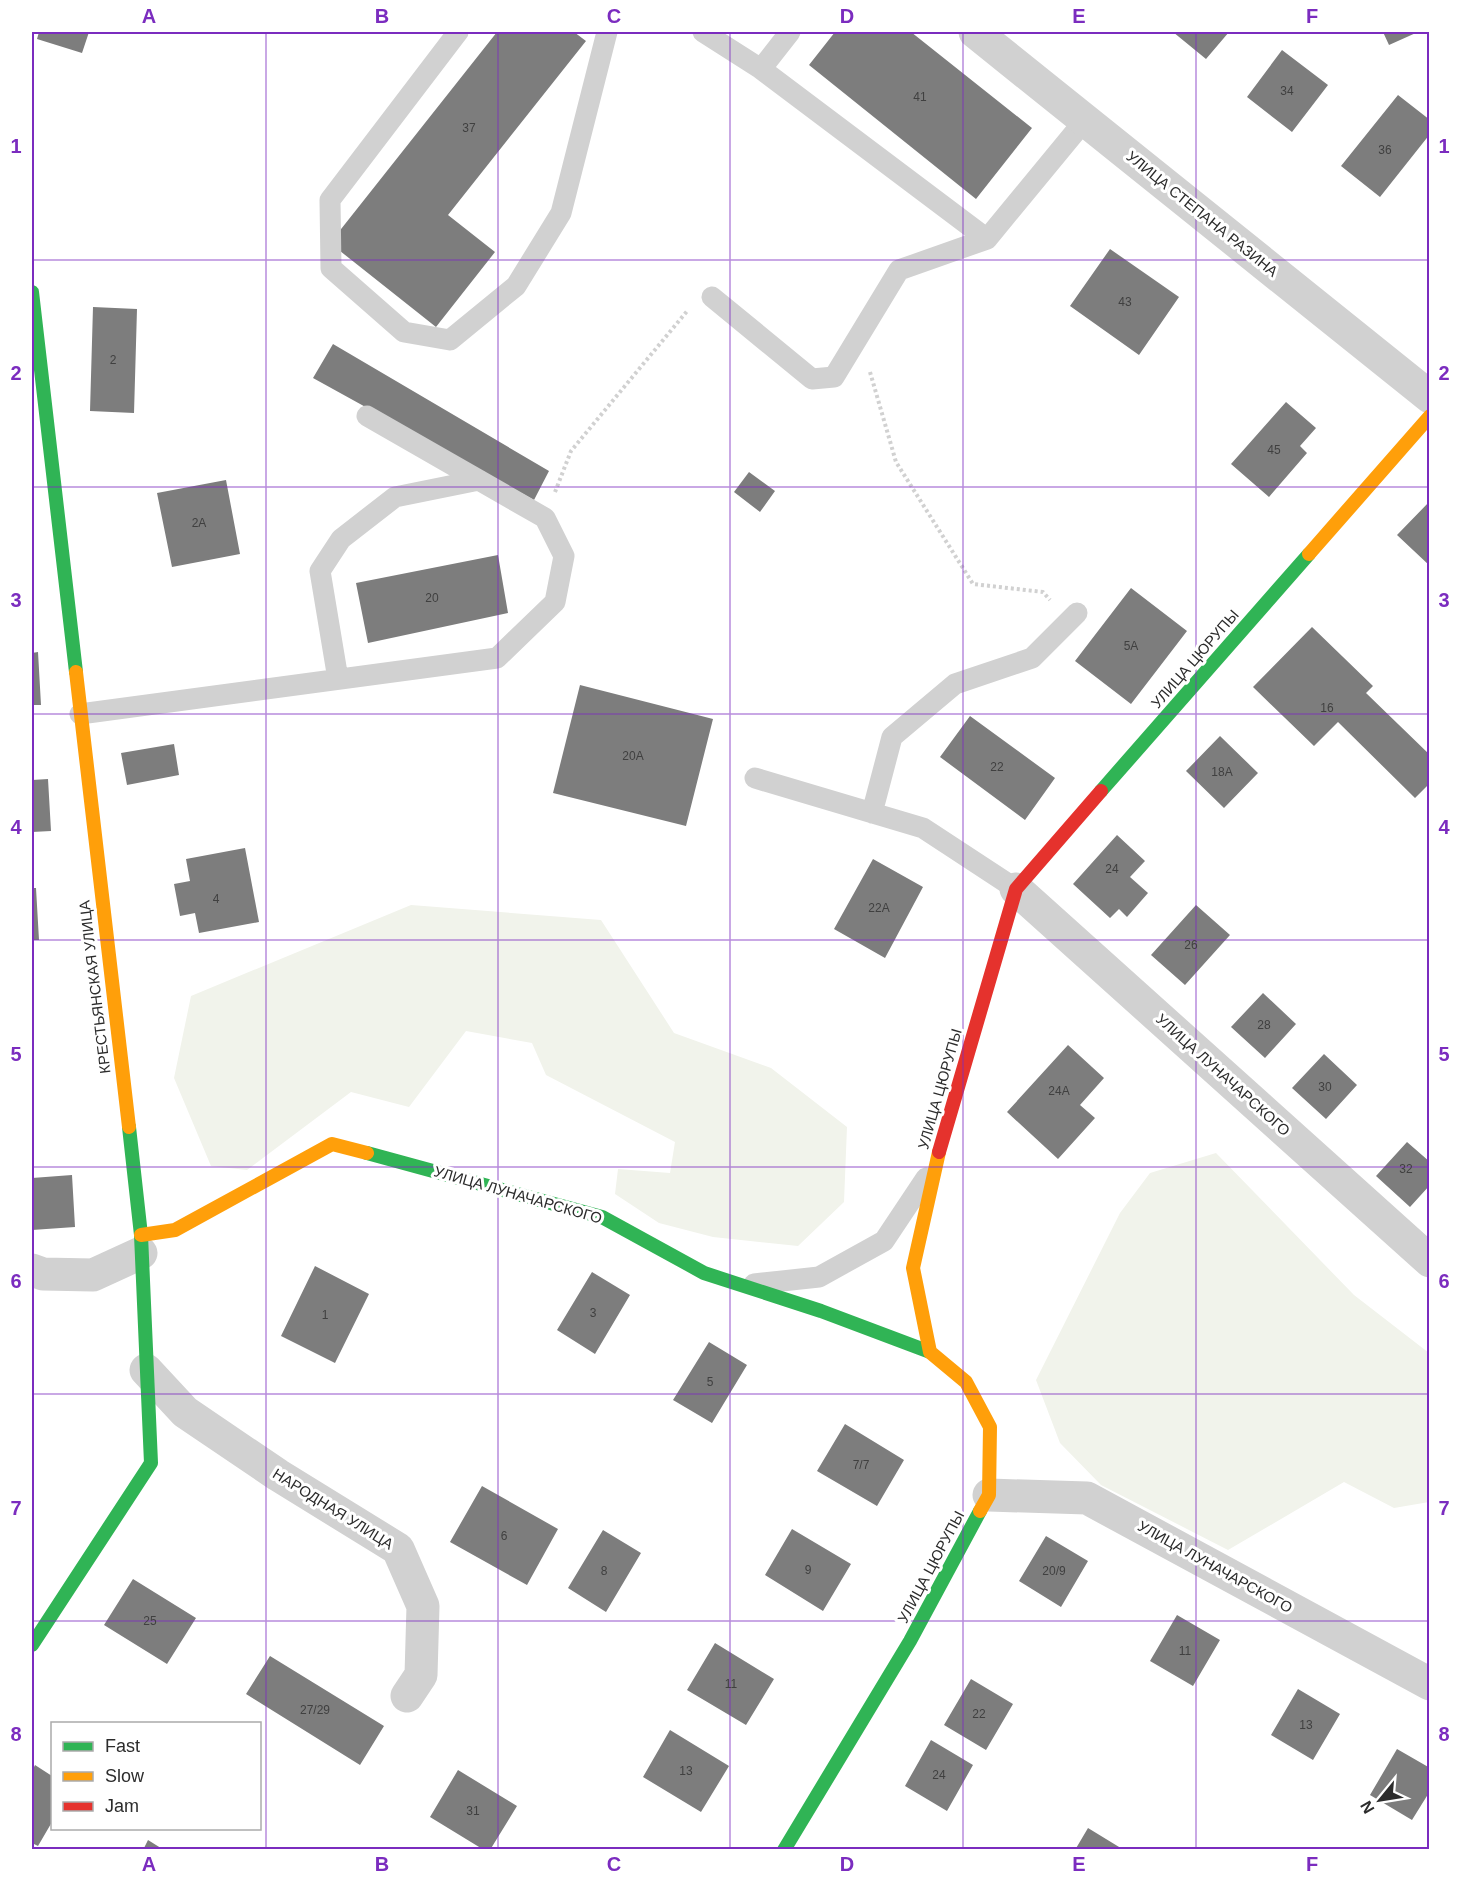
<svg xmlns="http://www.w3.org/2000/svg" width="1461" height="1881" font-family="Helvetica,sans-serif">
<rect width="100%" height="100%" fill="#fff"/>
<path fill="#f1f3eb" d="M 411,905 L 601,920 L 674,1033 L 771,1068 L 847,1127 L 844,1202 L 798,1246 L 713,1237 L 659,1223 L 615,1194 L 618,1169 L 670,1173 L 675,1142 L 546,1075 L 532,1043 L 466,1031 L 409,1107 L 351,1092 L 247,1170 L 211,1166 L 174,1078 L 191,996 Z
M 1216,1153 L 1354,1295 L 1429,1353 L 1429,1502 L 1394,1508 L 1344,1482 L 1228,1550 L 1101,1485 L 1060,1443 L 1036,1380 L 1120,1213 L 1150,1173 Z"/>
<path fill="#7d7d7d" d="M 39,32 L 89,32 L 82,53 L 37,39 Z
M 497,32 L 574,32 L 586,41 L 448,215 L 495,252 L 436,327 L 330,243 Z
M 835,32 L 911,32 L 1032,128 L 976,199 L 809,65 Z
M 1173,32 L 1229,32 L 1206,59 Z
M 1383,32 L 1418,32 L 1389,45 Z
M 1282,50 L 1328,85 L 1292,132 L 1247,97 Z
M 1398,95 L 1430,120 L 1430,134 L 1380,197 L 1341,166 Z
M 1110,249 L 1179,297 L 1139,355 L 1070,306 Z
M 93,307 L 137,309 L 134,413 L 90,411 Z
M 333,344 L 549,471 L 534,500 L 313,378 Z
M 1286,402 L 1316,428 L 1300,446 L 1307,453 L 1269,497 L 1231,464 Z
M 749,472 L 775,491 L 760,512 L 734,492 Z
M 226,480 L 240,554 L 172,567 L 157,493 Z
M 1430,501 L 1430,566 L 1397,535 Z
M 498,555 L 508,613 L 368,643 L 356,583 Z
M 1131,588 L 1187,631 L 1131,704 L 1075,661 Z
M 1312,627 L 1373,686 L 1366,693 L 1430,755 L 1430,783 L 1415,798 L 1338,722 L 1314,746 L 1253,687 Z
M 38,652 L 41,705 L 32,705 L 32,653 Z
M 580,685 L 713,719 L 686,826 L 553,793 Z
M 970,716 L 1055,778 L 1025,820 L 940,757 Z
M 1220,736 L 1258,773 L 1224,808 L 1186,771 Z
M 174,744 L 179,775 L 127,785 L 121,753 Z
M 48,779 L 51,831 L 32,832 L 32,780 Z
M 1117,835 L 1145,861 L 1130,877 L 1148,893 L 1127,917 L 1119,909 L 1110,918 L 1073,884 Z
M 245,848 L 259,922 L 199,933 L 195,913 L 180,916 L 174,884 L 190,881 L 186,859 Z
M 873,859 L 923,887 L 885,958 L 834,929 Z
M 32,888 L 36,888 L 39,940 L 32,940 Z
M 1196,905 L 1230,935 L 1185,985 L 1151,955 Z
M 1263,993 L 1296,1024 L 1265,1058 L 1231,1027 Z
M 1068,1045 L 1104,1078 L 1080,1105 L 1095,1118 L 1058,1159 L 1007,1112 Z
M 1324,1054 L 1357,1085 L 1326,1119 L 1292,1088 Z
M 1407,1142 L 1430,1162 L 1430,1185 L 1410,1207 L 1376,1176 Z
M 72,1175 L 75,1227 L 32,1230 L 32,1178 Z
M 315,1266 L 369,1294 L 335,1363 L 281,1336 Z
M 592,1272 L 630,1295 L 595,1354 L 557,1330 Z
M 709,1342 L 747,1365 L 712,1423 L 673,1400 Z
M 845,1424 L 904,1460 L 877,1506 L 817,1471 Z
M 482,1486 L 558,1529 L 527,1585 L 450,1542 Z
M 792,1529 L 851,1564 L 823,1611 L 765,1575 Z
M 603,1530 L 641,1553 L 606,1612 L 568,1588 Z
M 1046,1536 L 1088,1561 L 1061,1607 L 1019,1581 Z
M 133,1579 L 196,1618 L 167,1664 L 104,1625 Z
M 1177,1615 L 1220,1640 L 1193,1686 L 1150,1661 Z
M 715,1643 L 774,1679 L 746,1725 L 687,1690 Z
M 270,1656 L 384,1726 L 360,1765 L 246,1694 Z
M 971,1679 L 1013,1704 L 986,1750 L 944,1725 Z
M 1298,1689 L 1340,1714 L 1313,1760 L 1271,1735 Z
M 670,1730 L 729,1766 L 701,1812 L 643,1777 Z
M 931,1740 L 973,1765 L 947,1811 L 905,1786 Z
M 1397,1749 L 1430,1768 L 1430,1791 L 1412,1820 L 1370,1795 Z
M 35,1765 L 52,1776 L 52,1822 L 38,1846 L 32,1843 L 32,1771 Z
M 458,1770 L 517,1806 L 490,1850 L 484,1850 L 430,1817 Z
M 1088,1828 L 1124,1850 L 1075,1850 Z
M 148,1840 L 164,1850 L 143,1850 Z"/>
<g fill="none" stroke-linecap="round" stroke-linejoin="round">
<path stroke="#d1d1d1" stroke-width="4" stroke-dasharray="3 3" stroke-linecap="butt" d="M 870,372 L 896,462 L 973,584 L 1043,592 L 1050,600
M 555,492 L 571,451 L 688,310"/>
<path stroke="#d1d1d1" stroke-width="21" d="M 458,32 L 330,200 L 331,268 L 404,332 L 450,340 L 516,286 L 561,213 L 607,32
M 703,32 L 761,69 L 790,32
M 761,69 L 987,239
M 712,297 L 812,379 L 834,377 L 899,270 L 987,239 L 1085,120
M 338,679 L 320,571 L 341,539 L 395,497 L 479,480
M 80,714 L 497,658 L 555,602 L 564,556 L 545,518 L 367,416
M 755,778 L 923,828 L 1016,889
M 872,813 L 892,737 L 955,684 L 1032,658 L 1077,613
M 754,1284 L 819,1277 L 884,1241 L 926,1178"/>
<path stroke="#d1d1d1" stroke-width="33" d="M 975,32 L 1430,397
M 1016,889 L 1430,1261
M 32,1270 L 43,1274 L 93,1275 L 141,1253
M 146,1370 L 185,1412 L 278,1475 L 398,1549 L 423,1606 L 421,1675 L 407,1696
M 989,1495 L 1087,1498 L 1430,1684"/>
<path stroke="#30b455" stroke-width="14" d="M 32,292 L 76,672
M 1101,791 L 1309,554
M 367,1153 L 602,1217 L 704,1273 L 821,1311 L 930,1352
M 32,1645 L 151,1463 L 141,1235 L 129,1127
M 784,1850 L 910,1641 L 980,1511"/>
<path stroke="#ff9f0a" stroke-width="14" d="M 1309,554 L 1430,416
M 76,672 L 129,1127
M 939,1152 L 913,1268 L 930,1352 L 966,1382 L 990,1427 L 989,1495 L 980,1511
M 141,1235 L 175,1230 L 332,1144 L 367,1153"/>
<path stroke="#e5322d" stroke-width="14" d="M 939,1152 L 1016,889 L 1101,791"/>
</g>
<path fill="none" stroke="#7b2cbf" stroke-width="1.5" stroke-opacity="0.55" d="M 266,32 L 266,1850M 498,32 L 498,1850M 730,32 L 730,1850M 963,32 L 963,1850M 1196,32 L 1196,1850M 32,260 L 1430,260M 32,487 L 1430,487M 32,714 L 1430,714M 32,940 L 1430,940M 32,1167 L 1430,1167M 32,1394 L 1430,1394M 32,1621 L 1430,1621"/>
<g text-anchor="middle" stroke-width="6" stroke-linejoin="round" paint-order="stroke">
<g font-size="12" fill="#404040">
<text x="1287" y="95">34</text>
<text x="920" y="101">41</text>
<text x="469" y="132">37</text>
<text x="1385" y="154">36</text>
<text x="1125" y="306">43</text>
<text x="113" y="364">2</text>
<text x="1274" y="454">45</text>
<text x="199" y="527">2А</text>
<text x="432" y="602">20</text>
<text x="1131" y="650">5А</text>
<text x="1327" y="712">16</text>
<text x="633" y="760">20А</text>
<text x="997" y="771">22</text>
<text x="1222" y="776">18А</text>
<text x="1112" y="873">24</text>
<text x="216" y="903">4</text>
<text x="879" y="912">22А</text>
<text x="1191" y="949">26</text>
<text x="1264" y="1029">28</text>
<text x="1325" y="1091">30</text>
<text x="1059" y="1095">24А</text>
<text x="1406" y="1173">32</text>
<text x="593" y="1317">3</text>
<text x="325" y="1319">1</text>
<text x="710" y="1386">5</text>
<text x="861" y="1469">7/7</text>
<text x="504" y="1540">6</text>
<text x="808" y="1574">9</text>
<text x="604" y="1575">8</text>
<text x="1054" y="1575">20/9</text>
<text x="150" y="1625">25</text>
<text x="1185" y="1655">11</text>
<text x="731" y="1688">11</text>
<text x="315" y="1714">27/29</text>
<text x="979" y="1718">22</text>
<text x="1306" y="1729">13</text>
<text x="686" y="1775">13</text>
<text x="939" y="1779">24</text>
<text x="473" y="1815">31</text>
</g>
<g font-size="15" fill="#2c2c2c" stroke="#fff">
<text transform="translate(1202 214) rotate(39)" y="5">УЛИЦА СТЕПАНА РАЗИНА</text>
<text transform="translate(1195 659) rotate(-49)" y="5">УЛИЦА ЦЮРУПЫ</text>
<text transform="translate(95 987) rotate(-97)" y="5">КРЕСТЬЯНСКАЯ УЛИЦА</text>
<text transform="translate(1223 1075) rotate(42)" y="5">УЛИЦА ЛУНАЧАРСКОГО</text>
<text transform="translate(940 1089) rotate(-74)" y="5">УЛИЦА ЦЮРУПЫ</text>
<text transform="translate(518 1195) rotate(16)" y="5">УЛИЦА ЛУНАЧАРСКОГО</text>
<text transform="translate(333 1509) rotate(32)" y="5">НАРОДНАЯ УЛИЦА</text>
<text transform="translate(931 1567) rotate(-62)" y="5">УЛИЦА ЦЮРУПЫ</text>
<text transform="translate(1215 1567) rotate(29)" y="5">УЛИЦА ЛУНАЧАРСКОГО</text>
</g>
</g>
<rect width="1461" height="1881" fill="none" stroke="#ffffff" stroke-width="66"/>
<rect x="51" y="1722" width="210" height="108" fill="#ffffff" stroke="#ababab" stroke-width="1.5"/>
<rect x="63" y="1742" width="30" height="9" fill="#30b455" stroke="#ababab" stroke-width="1.5"/>
<text x="105" y="1752" font-size="18" fill="#2c2c2c">Fast</text>
<rect x="63" y="1772" width="30" height="9" fill="#ff9f0a" stroke="#ababab" stroke-width="1.5"/>
<text x="105" y="1782" font-size="18" fill="#2c2c2c">Slow</text>
<rect x="63" y="1802" width="30" height="9" fill="#e5322d" stroke="#ababab" stroke-width="1.5"/>
<text x="105" y="1812" font-size="18" fill="#2c2c2c">Jam</text>
<g transform="translate(1380 1800) rotate(240)" stroke="#ffffff" stroke-width="4.5" paint-order="stroke">
<path d="M0-4.5L10 22L0 15L-10 22Z" fill="#2c2c2c"/>
<text y="-9" font-size="16" font-weight="bold" text-anchor="middle" fill="#2c2c2c">N</text>
</g>
<rect x="33" y="33" width="1395" height="1815" fill="none" stroke="#7b2cbf" stroke-width="2"/>
<g font-size="20" text-anchor="middle" font-weight="bold" fill="#7b2cbf">
<text x="149" y="23">A</text>
<text x="382" y="23">B</text>
<text x="614" y="23">C</text>
<text x="847" y="23">D</text>
<text x="1079" y="23">E</text>
<text x="1312" y="23">F</text>
<text x="16" y="153">1</text>
<text x="1444" y="153">1</text>
<text x="16" y="380">2</text>
<text x="1444" y="380">2</text>
<text x="16" y="607">3</text>
<text x="1444" y="607">3</text>
<text x="16" y="834">4</text>
<text x="1444" y="834">4</text>
<text x="16" y="1061">5</text>
<text x="1444" y="1061">5</text>
<text x="16" y="1288">6</text>
<text x="1444" y="1288">6</text>
<text x="16" y="1515">7</text>
<text x="1444" y="1515">7</text>
<text x="16" y="1741">8</text>
<text x="1444" y="1741">8</text>
<text x="149" y="1871">A</text>
<text x="382" y="1871">B</text>
<text x="614" y="1871">C</text>
<text x="847" y="1871">D</text>
<text x="1079" y="1871">E</text>
<text x="1312" y="1871">F</text>
</g>
</svg>
